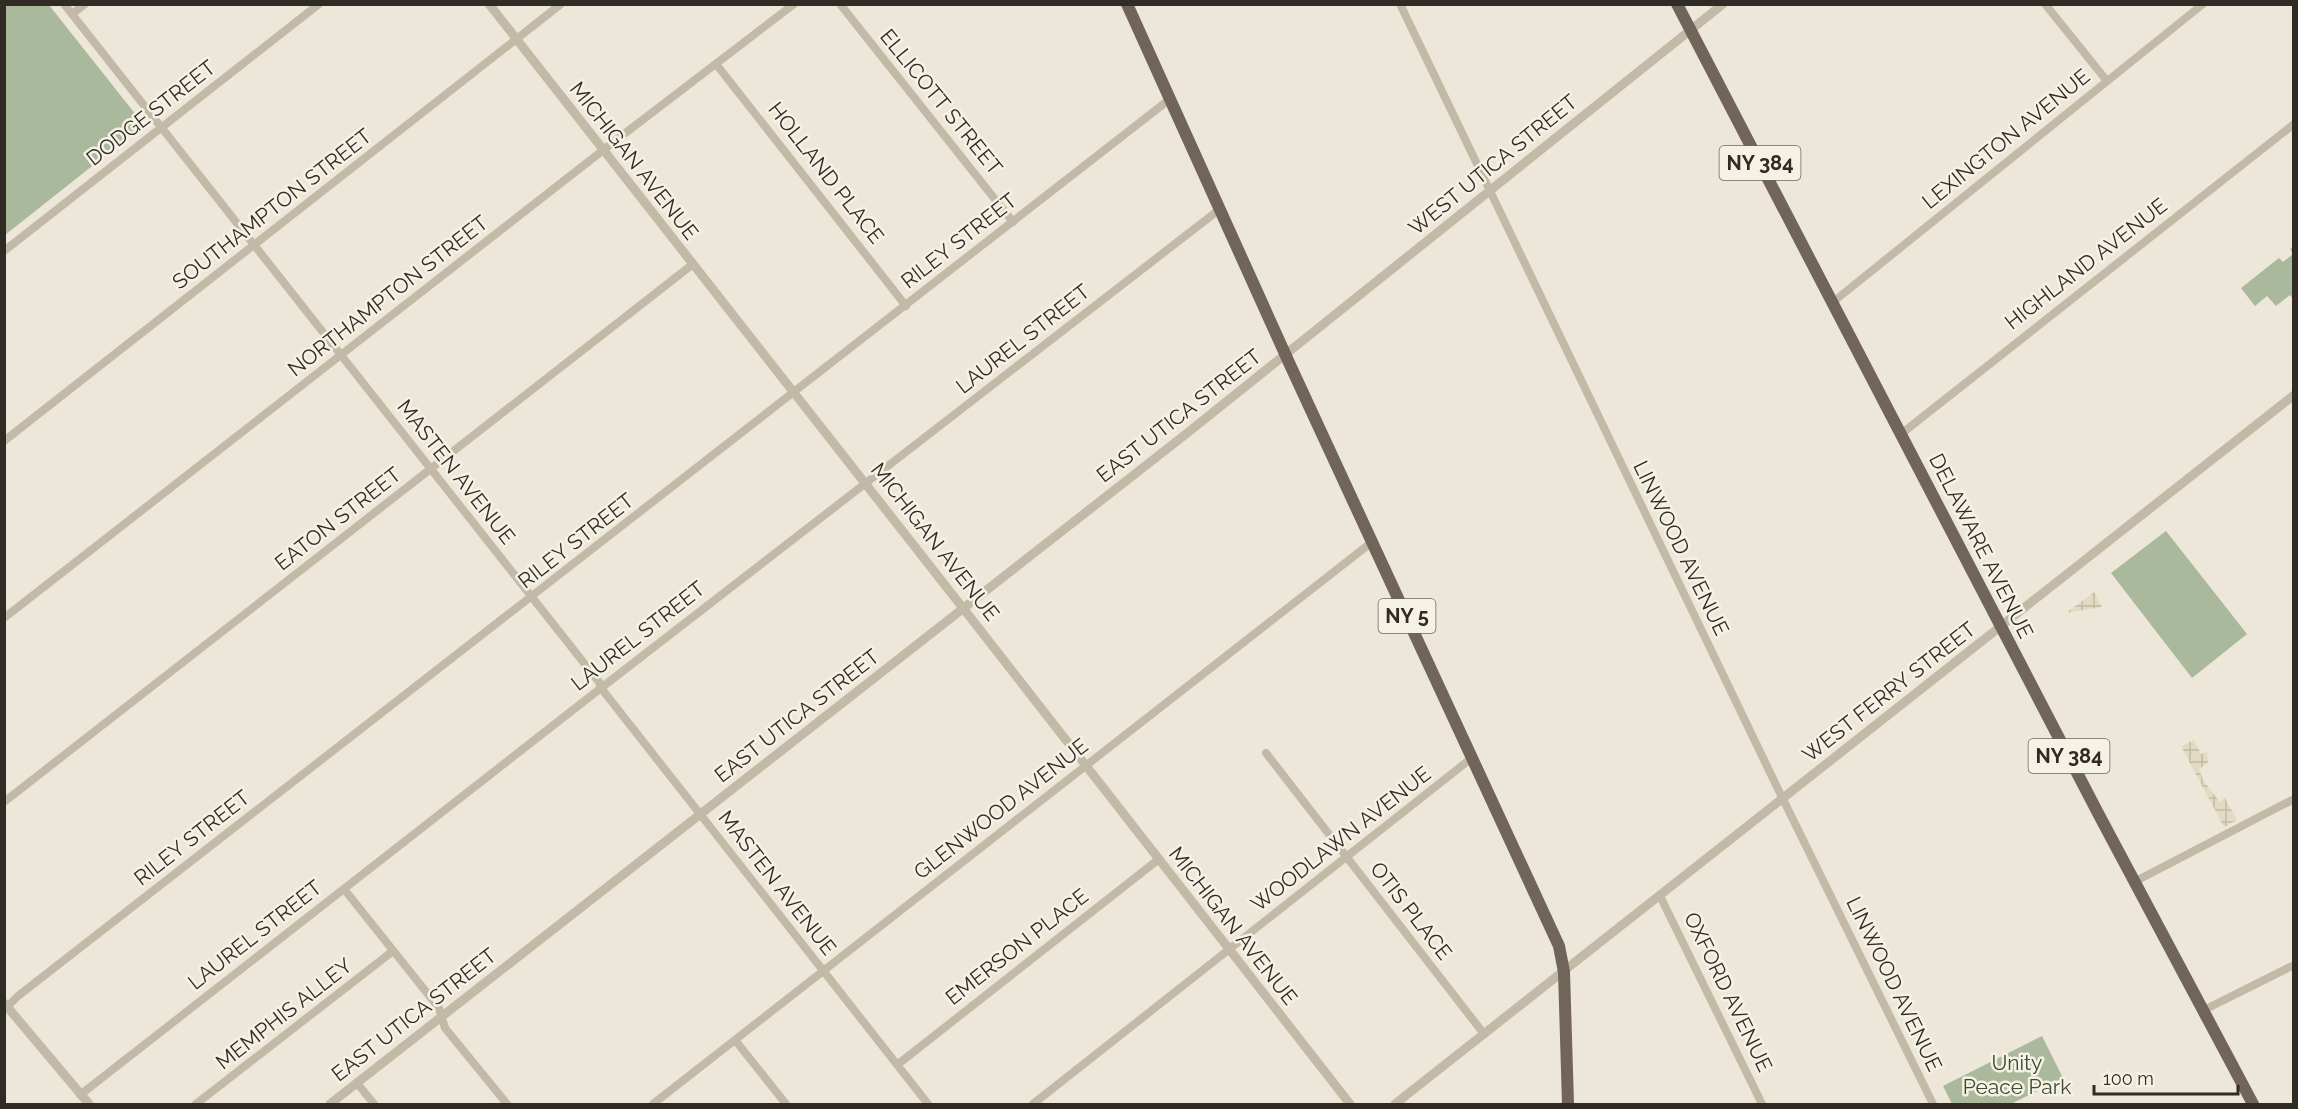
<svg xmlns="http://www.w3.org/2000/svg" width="2298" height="1109" font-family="Raleway,sans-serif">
<defs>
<pattern id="plaza-grid" width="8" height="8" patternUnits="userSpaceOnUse" patternTransform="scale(1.5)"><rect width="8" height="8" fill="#e3dac2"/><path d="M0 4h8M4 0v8" fill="none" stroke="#c3bba7"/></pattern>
</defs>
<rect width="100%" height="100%" fill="#ede7d9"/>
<path fill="#aab99b" d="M 5,4 L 49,5 L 144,125 L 5,235 Z
M 2293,247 L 2293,299 L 2290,295 L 2276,306 L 2267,296 L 2255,306 L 2241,288 L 2279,258 L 2283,262 L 2293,254 L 2290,249 Z
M 2166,531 L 2247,634 L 2192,678 L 2111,573 Z
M 2042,1036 L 2063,1078 L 2011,1104 L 1952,1104 L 1943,1086 Z"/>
<path fill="url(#plaza-grid)" d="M 2094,592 L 2102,607 L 2066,613 L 2093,593 Z
M 2194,740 L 2201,754 L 2207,752 L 2208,763 L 2199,769 L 2203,780 L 2220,802 L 2225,798 L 2237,820 L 2224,827 L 2183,750 L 2182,746 Z"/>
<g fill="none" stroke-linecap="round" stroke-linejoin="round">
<path stroke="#c3b9a7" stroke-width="8" d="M 64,4 L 599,682 L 601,688 L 928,1104
M 840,4 L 1013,222
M 1400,4 L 1778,789 L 1933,1104
M 2045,4 L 2107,81
M 72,14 L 85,4
M 716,64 L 906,306
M 4,251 L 319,4
M 1833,302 L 2203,4
M 1901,434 L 2294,124
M 4,441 L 561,4
M 4,618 L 611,144 L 794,4
M 1266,753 L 1484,1034
M 4,802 L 693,264
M 2134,882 L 2294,799
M 344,889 L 439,1008 L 445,1028 L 507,1104
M 1660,896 L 1762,1104
M 4,1010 L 18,996 L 1170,99
M 2204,1010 L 2294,965
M 735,1040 L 786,1104
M 897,1065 L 1159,859
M 357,1083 L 374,1104
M 80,1095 L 601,688 L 1220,209
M 196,1104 L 393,951
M 653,1104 L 1372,542
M 1033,1104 L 1473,757"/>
<path stroke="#c3b9a7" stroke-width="9" d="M 489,4 L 970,617 L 1350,1104
M 4,1003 L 89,1104
M 330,1104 L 1186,434 L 1723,4
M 1395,1104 L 2294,395"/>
<path stroke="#716559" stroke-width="12" d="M 1127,4 L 1291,367 L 1559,946 L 1564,972 L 1568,1104
M 1677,4 L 2099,815 L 2253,1104"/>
</g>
<g text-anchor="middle" stroke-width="5" stroke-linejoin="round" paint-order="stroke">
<g fill="#f5f1e4" stroke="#6c665f" stroke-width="1.5">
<rect x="1719.5" y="146" width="81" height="34" rx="4.5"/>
<rect x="1378.5" y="599" width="57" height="34" rx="4.5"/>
<rect x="2028.5" y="739" width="81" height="34" rx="4.5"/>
</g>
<g font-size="20" font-weight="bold" fill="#312b26">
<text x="1760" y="170">NY 384</text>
<text x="1407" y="623">NY 5</text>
<text x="2069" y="763">NY 384</text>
</g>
<g font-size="21" fill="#312b26" stroke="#f5f1e4">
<text transform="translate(941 102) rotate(51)" y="7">ELLICOTT STREET</text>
<text transform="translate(151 113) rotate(-38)" y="7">DODGE STREET</text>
<text transform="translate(2006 139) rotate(-39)" y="7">LEXINGTON AVENUE</text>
<text transform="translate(634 161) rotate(52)" y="7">MICHIGAN AVENUE</text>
<text transform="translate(1493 165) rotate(-39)" y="7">WEST UTICA STREET</text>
<text transform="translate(826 173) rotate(52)" y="7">HOLLAND PLACE</text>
<text transform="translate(272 209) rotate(-38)" y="7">SOUTHAMPTON STREET</text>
<text transform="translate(959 241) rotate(-38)" y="7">RILEY STREET</text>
<text transform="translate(2086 264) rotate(-38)" y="7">HIGHLAND AVENUE</text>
<text transform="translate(388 296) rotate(-38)" y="7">NORTHAMPTON STREET</text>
<text transform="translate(1023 339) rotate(-38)" y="7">LAUREL STREET</text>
<text transform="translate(1179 416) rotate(-38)" y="7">EAST UTICA STREET</text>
<text transform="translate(456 472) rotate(52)" y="7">MASTEN AVENUE</text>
<text transform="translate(338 519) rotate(-38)" y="7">EATON STREET</text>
<text transform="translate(576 541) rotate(-38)" y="7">RILEY STREET</text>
<text transform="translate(935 542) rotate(52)" y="7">MICHIGAN AVENUE</text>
<text transform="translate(1981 546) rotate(63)" y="7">DELAWARE AVENUE</text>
<text transform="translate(1681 548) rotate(64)" y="7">LINWOOD AVENUE</text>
<text transform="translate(638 636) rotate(-38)" y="7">LAUREL STREET</text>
<text transform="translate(1889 692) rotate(-38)" y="7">WEST FERRY STREET</text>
<text transform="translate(797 716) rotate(-38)" y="7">EAST UTICA STREET</text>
<text transform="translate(1001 809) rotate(-38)" y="7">GLENWOOD AVENUE</text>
<text transform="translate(192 838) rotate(-38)" y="7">RILEY STREET</text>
<text transform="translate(1341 839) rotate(-38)" y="7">WOODLAWN AVENUE</text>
<text transform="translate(777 883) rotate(52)" y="7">MASTEN AVENUE</text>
<text transform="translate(1411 911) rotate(52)" y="7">OTIS PLACE</text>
<text transform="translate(1233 926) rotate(52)" y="7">MICHIGAN AVENUE</text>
<text transform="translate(255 935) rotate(-38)" y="7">LAUREL STREET</text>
<text transform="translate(1017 947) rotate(-38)" y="7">EMERSON PLACE</text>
<text transform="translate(1894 984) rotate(64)" y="7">LINWOOD AVENUE</text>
<text transform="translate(1728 992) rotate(64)" y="7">OXFORD AVENUE</text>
<text transform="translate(284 1014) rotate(-38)" y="7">MEMPHIS ALLEY</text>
<text transform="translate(414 1015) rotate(-38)" y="7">EAST UTICA STREET</text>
</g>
<g font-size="21" fill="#3b4b2e" stroke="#f5f1e4">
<text x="2017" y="1070">Unity<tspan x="2017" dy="24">Peace Park</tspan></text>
</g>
</g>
<rect width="2298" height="1109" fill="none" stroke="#312b26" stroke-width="12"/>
<path d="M2094 1085v9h144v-9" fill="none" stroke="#312b26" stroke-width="3"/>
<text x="2103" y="1085" font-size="18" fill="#312b26" stroke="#f5f1e4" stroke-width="4.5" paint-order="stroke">100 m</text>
</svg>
